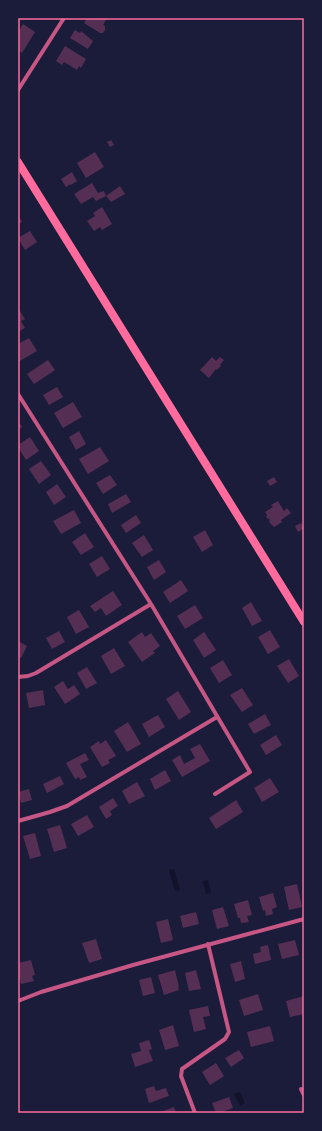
<svg xmlns="http://www.w3.org/2000/svg" width="322" height="1131" font-family="'Fira Sans',sans-serif">
<rect width="100%" height="100%" fill="#1b1b3a"/>
<path fill="#12122b" d="M 174,869 L 180,890 L 175,891 L 169,870 Z
M 208,880 L 211,893 L 206,894 L 203,881 Z
M 240,1092 L 245,1103 L 240,1106 L 234,1094 Z"/>
<path fill="#542f53" d="M 87,18 L 107,18 L 103,25 L 105,26 L 105,30 L 103,33 L 100,33 L 84,23 Z
M 23,24 L 35,32 L 22,53 L 18,50 L 18,32 Z
M 75,30 L 80,33 L 81,31 L 93,41 L 88,49 L 70,38 Z
M 65,46 L 86,59 L 81,68 L 79,66 L 77,70 L 64,62 L 62,65 L 56,61 Z
M 111,140 L 114,145 L 110,147 L 107,142 Z
M 95,152 L 104,167 L 86,178 L 77,163 Z
M 72,172 L 77,181 L 71,185 L 71,184 L 66,187 L 61,179 Z
M 92,183 L 98,193 L 104,191 L 106,196 L 96,201 L 93,197 L 81,204 L 74,194 Z
M 120,186 L 125,194 L 111,202 L 106,196 Z
M 102,207 L 112,224 L 102,230 L 100,227 L 94,231 L 87,221 L 95,216 L 93,213 Z
M 18,215 L 22,222 L 18,225 Z
M 30,231 L 37,242 L 25,250 L 18,238 Z
M 18,308 L 25,319 L 21,321 L 25,328 L 18,332 Z
M 29,338 L 37,351 L 18,362 L 18,344 Z
M 212,357 L 216,361 L 220,357 L 224,360 L 220,365 L 221,366 L 217,370 L 216,369 L 209,378 L 200,370 Z
M 48,360 L 55,370 L 34,384 L 27,374 Z
M 57,387 L 63,397 L 49,405 L 43,395 Z
M 73,402 L 82,417 L 63,428 L 54,413 Z
M 18,421 L 22,427 L 18,430 Z
M 79,431 L 86,444 L 76,450 L 69,437 Z
M 30,437 L 39,451 L 26,460 L 18,447 L 18,445 Z
M 100,447 L 109,461 L 88,474 L 79,459 Z
M 41,461 L 51,475 L 39,484 L 29,469 Z
M 110,475 L 117,485 L 103,494 L 96,483 Z
M 274,477 L 277,482 L 270,486 L 267,481 Z
M 57,484 L 66,497 L 54,505 L 46,492 Z
M 126,494 L 131,502 L 112,513 L 108,504 Z
M 278,501 L 284,511 L 287,508 L 291,513 L 281,520 L 282,522 L 274,527 L 269,522 L 270,520 L 266,517 L 267,515 L 265,512 L 273,507 L 271,505 Z
M 74,510 L 81,523 L 61,534 L 53,521 Z
M 136,515 L 141,523 L 126,533 L 121,525 Z
M 301,523 L 304,528 L 298,532 L 295,526 Z
M 205,530 L 213,545 L 202,552 L 193,537 Z
M 85,533 L 94,547 L 81,555 L 72,542 Z
M 144,535 L 153,550 L 142,557 L 132,543 Z
M 102,556 L 110,569 L 97,577 L 89,564 Z
M 159,560 L 166,572 L 154,580 L 147,567 Z
M 181,580 L 188,591 L 170,603 L 163,592 Z
M 113,591 L 122,605 L 106,616 L 101,608 L 95,612 L 90,606 Z
M 251,602 L 262,621 L 252,626 L 242,608 Z
M 195,605 L 203,618 L 185,629 L 177,616 Z
M 79,610 L 89,627 L 76,634 L 67,617 Z
M 270,630 L 280,647 L 268,654 L 258,637 Z
M 59,631 L 65,642 L 52,649 L 46,638 Z
M 142,632 L 145,637 L 151,633 L 160,646 L 153,651 L 155,653 L 142,662 L 128,642 Z
M 204,632 L 216,650 L 204,658 L 193,640 Z
M 18,641 L 27,646 L 21,658 L 18,657 Z
M 114,648 L 125,666 L 111,674 L 101,656 Z
M 289,659 L 299,676 L 288,683 L 277,666 Z
M 223,660 L 232,675 L 219,683 L 210,668 Z
M 87,667 L 97,683 L 86,689 L 77,673 Z
M 63,681 L 68,689 L 74,685 L 80,694 L 65,704 L 54,687 Z
M 242,688 L 253,705 L 242,712 L 230,695 Z
M 43,690 L 45,705 L 29,708 L 26,693 Z
M 178,691 L 191,712 L 179,720 L 166,699 Z
M 265,714 L 271,725 L 254,734 L 248,724 Z
M 158,715 L 165,727 L 149,737 L 142,724 Z
M 128,722 L 141,744 L 127,752 L 114,731 Z
M 276,735 L 282,745 L 266,755 L 260,745 Z
M 106,740 L 116,756 L 108,760 L 110,763 L 102,767 L 90,747 L 99,741 L 100,744 Z
M 200,744 L 210,761 L 182,777 L 172,760 L 180,755 L 184,764 L 195,758 L 190,749 Z
M 85,753 L 89,760 L 80,764 L 87,777 L 80,780 L 79,777 L 75,779 L 66,763 Z
M 165,770 L 171,781 L 155,790 L 150,779 Z
M 60,776 L 64,784 L 47,793 L 43,784 Z
M 270,778 L 279,792 L 262,802 L 254,788 Z
M 137,782 L 145,796 L 129,804 L 122,791 Z
M 29,789 L 32,800 L 21,803 L 18,792 Z
M 113,798 L 118,806 L 110,811 L 112,815 L 106,819 L 99,807 Z
M 236,800 L 243,812 L 216,829 L 209,818 Z
M 87,815 L 94,827 L 78,836 L 71,824 Z
M 60,825 L 67,848 L 54,852 L 47,829 Z
M 35,833 L 41,856 L 30,859 L 23,836 Z
M 297,884 L 302,907 L 289,910 L 284,887 Z
M 273,893 L 277,907 L 272,909 L 273,914 L 266,916 L 265,910 L 263,911 L 259,897 Z
M 248,900 L 252,915 L 247,916 L 249,922 L 241,923 L 240,918 L 238,918 L 234,904 Z
M 223,907 L 229,926 L 217,929 L 212,910 Z
M 196,912 L 199,924 L 183,928 L 180,916 Z
M 168,919 L 173,940 L 161,943 L 156,922 Z
M 96,939 L 102,959 L 89,963 L 82,943 Z
M 295,940 L 299,955 L 282,959 L 278,944 Z
M 268,945 L 271,960 L 255,964 L 253,954 L 261,952 L 260,947 Z
M 31,960 L 35,975 L 32,976 L 34,981 L 21,984 L 18,973 L 18,963 Z
M 241,961 L 245,979 L 235,982 L 230,964 Z
M 175,970 L 179,987 L 178,987 L 179,990 L 164,995 L 158,975 Z
M 196,970 L 201,989 L 189,991 L 185,973 Z
M 151,977 L 155,993 L 143,996 L 139,980 Z
M 258,994 L 263,1010 L 244,1016 L 239,1000 Z
M 304,996 L 304,1014 L 290,1017 L 286,1001 Z
M 208,1006 L 210,1016 L 203,1017 L 206,1029 L 194,1032 L 189,1010 Z
M 173,1025 L 179,1046 L 165,1050 L 159,1030 Z
M 270,1026 L 274,1041 L 251,1047 L 247,1032 Z
M 149,1040 L 152,1049 L 149,1050 L 153,1061 L 135,1067 L 131,1054 L 141,1051 L 139,1043 Z
M 239,1050 L 244,1058 L 231,1067 L 225,1058 Z
M 216,1063 L 224,1076 L 210,1085 L 202,1072 Z
M 154,1086 L 156,1091 L 166,1088 L 169,1096 L 149,1103 L 145,1089 Z
M 229,1097 L 233,1108 L 219,1113 L 216,1113 L 212,1103 Z
M 174,1107 L 176,1113 L 158,1113 Z"/>
<g fill="none" stroke-linecap="round" stroke-linejoin="round">
<path stroke="#c65784" stroke-width="4" d="M 18,90 L 64,18
M 18,394 L 151,604 L 250,772 L 215,794
M 18,677 L 28,676 L 36,673 L 151,604
M 18,821 L 50,812 L 67,806 L 217,717
M 18,1001 L 41,992 L 133,965 L 304,919
M 301,1089 L 304,1095
M 195,1113 L 181,1076 L 182,1069 L 225,1039 L 229,1032 L 208,944"/>
<path stroke="#ff6b9d" stroke-width="8" d="M 18,162 L 304,622"/>
</g>
<rect width="322" height="1131" fill="none" stroke="#1b1b3a" stroke-width="38"/>
<rect x="19" y="19" width="284" height="1093" fill="none" stroke="#ff6b9d" stroke-width="1.5"/>
</svg>
